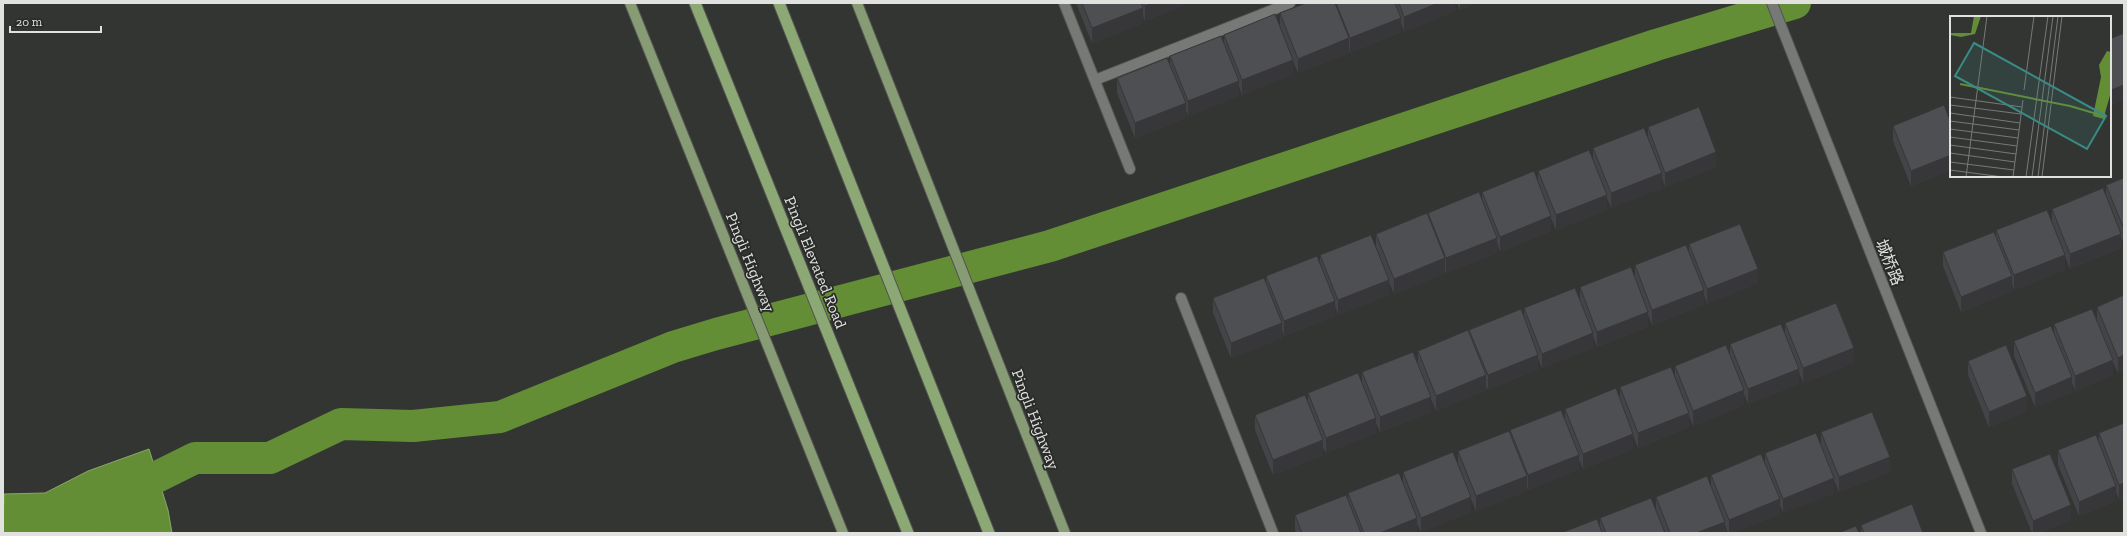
<svg xmlns="http://www.w3.org/2000/svg" width="2127" height="536" font-family="'Zilla Slab','Noto Sans SC',serif">
<rect width="100%" height="100%" fill="#333532"/>
<path fill="#648e36" stroke="#8aa769" d="M 149,449 L 168,510 L 172,533 L 3,533 L 4,494 L 45,493 L 88,471 Z"/>
<g fill="none" stroke-linecap="round" stroke-linejoin="round">
<path stroke="#648e36" stroke-width="32" d="M 81,533 L 76,517 L 195,458 L 270,458 L 341,424 L 413,426 L 500,417 L 673,347 L 716,334 L 1050,246 L 1656,45 L 1795,3"/>
<defs>
<path id="service" d="M 1064,3 L 1130,169
M 1095,80 L 1290,3
M 1181,298 L 1273,533"/>
<path id="minor" d="M 1772,3 L 1981,533"/>
<path id="primary" d="M 630,3 L 843,533
M 857,3 L 1065,533"/>
<path id="trunk" d="M 695,3 L 908,533
M 779,3 L 989,533"/>
</defs>
<use href="#service" stroke="#525451" stroke-width="12"/>
<use href="#minor" stroke="#525451" stroke-width="12"/>
<use href="#primary" stroke="#525451" stroke-width="12"/>
<use href="#trunk" stroke="#525451" stroke-width="13"/>
<use href="#service" stroke="#777976" stroke-width="10"/>
<use href="#minor" stroke="#777976" stroke-width="10"/>
<use href="#primary" stroke="#879c74" stroke-width="10"/>
<use href="#trunk" stroke="#8ca874" stroke-width="11"/>
</g>
<path fill="#434447" d="M 1076,3 L 1189,3 L 1145,21 L 1143,16 L 1143,23 L 1092,43 Z
M 1306,3 L 1455,3 L 1455,11 L 1404,32 L 1401,23 L 1401,32 L 1350,53 L 1349,50 L 1349,53 L 1298,73 L 1293,61 L 1293,74 L 1242,95 L 1239,86 L 1239,96 L 1188,116 L 1186,110 L 1186,118 L 1135,138 L 1117,93 L 1117,78 L 1170,64 L 1170,56 L 1224,45 L 1224,35 L 1280,27 L 1280,13 Z
M 1457,3 L 1478,3 L 1460,10 Z
M 2124,33 L 2124,100 L 2111,105 L 2110,102 L 2110,39 Z
M 1951,102 L 1951,170 L 1911,186 L 1893,141 L 1893,126 L 1949,117 L 1949,103 Z
M 1648,127 L 1716,167 L 1665,187 L 1662,178 L 1662,188 L 1611,208 L 1607,198 L 1607,210 L 1556,230 L 1551,218 L 1551,231 L 1500,252 L 1497,243 L 1497,253 L 1446,273 L 1445,270 L 1445,273 L 1394,294 L 1389,282 L 1389,295 L 1338,315 L 1335,306 L 1335,316 L 1284,336 L 1282,330 L 1282,338 L 1231,358 L 1213,313 L 1213,298 L 1266,285 L 1266,276 L 1320,265 L 1320,255 L 1376,247 L 1376,234 L 1428,216 L 1428,213 L 1482,201 L 1482,192 L 1538,183 L 1538,171 L 1593,160 L 1593,148 L 1648,138 Z
M 2124,178 L 2124,244 L 2121,237 L 2121,248 L 2070,269 L 2065,256 L 2065,270 L 2014,290 L 2012,284 L 2012,291 L 1961,312 L 1943,266 L 1943,252 L 1996,237 L 1996,230 L 2052,223 L 2052,209 L 2106,197 L 2106,185 Z
M 1689,244 L 1758,283 L 1707,304 L 1704,295 L 1704,305 L 1652,325 L 1648,315 L 1648,327 L 1597,347 L 1593,336 L 1593,348 L 1542,368 L 1538,359 L 1538,369 L 1488,390 L 1486,387 L 1486,390 L 1436,411 L 1431,399 L 1431,412 L 1380,432 L 1376,423 L 1376,433 L 1326,453 L 1323,448 L 1323,455 L 1273,475 L 1255,430 L 1255,415 L 1308,400 L 1308,393 L 1362,382 L 1362,372 L 1418,363 L 1418,351 L 1469,333 L 1469,330 L 1524,318 L 1524,308 L 1580,300 L 1580,287 L 1635,277 L 1635,265 L 1689,254 Z
M 2124,295 L 2118,373 L 2113,362 L 2113,375 L 2075,391 L 2072,383 L 2072,392 L 2035,407 L 2014,356 L 2014,341 L 2054,333 L 2054,324 L 2097,321 L 2097,307 Z
M 1785,323 L 1854,363 L 1803,383 L 1799,372 L 1799,384 L 1748,404 L 1744,394 L 1744,405 L 1693,426 L 1689,416 L 1689,427 L 1638,448 L 1633,435 L 1633,449 L 1583,469 L 1579,460 L 1579,469 L 1528,490 L 1527,487 L 1527,491 L 1476,511 L 1471,499 L 1471,512 L 1421,532 L 1417,524 L 1417,533 L 1296,533 L 1295,530 L 1295,515 L 1348,501 L 1348,493 L 1403,482 L 1403,472 L 1458,464 L 1458,451 L 1510,434 L 1510,430 L 1565,420 L 1565,409 L 1620,400 L 1620,387 L 1675,377 L 1675,366 L 1730,355 L 1730,344 L 1785,335 Z
M 1968,361 L 2027,411 L 1989,427 L 1968,375 Z
M 2124,423 L 2124,498 L 2119,500 L 2116,492 L 2116,501 L 2079,516 L 2058,465 L 2058,450 L 2099,442 L 2099,433 Z
M 1821,432 L 1890,472 L 1839,492 L 1834,480 L 1834,493 L 1783,513 L 1780,505 L 1780,514 L 1733,533 L 1728,533 L 1725,525 L 1725,533 L 1561,533 L 1600,528 L 1600,518 L 1656,510 L 1656,497 L 1711,487 L 1711,475 L 1765,463 L 1765,453 L 1821,445 Z
M 2012,469 L 2071,520 L 2039,533 L 2032,533 L 2012,484 Z
M 1861,525 L 1923,533 L 1861,533 Z"/>
<path fill="#37373a" d="M 1152,3 L 1189,3 L 1145,21 L 1145,6 Z
M 1438,3 L 1455,3 L 1455,11 L 1404,32 L 1404,17 Z
M 1460,3 L 1478,3 L 1460,10 Z
M 1143,8 L 1143,23 L 1092,43 L 1092,28 Z
M 1401,18 L 1401,32 L 1350,53 L 1350,38 Z
M 1349,38 L 1349,53 L 1298,73 L 1298,59 Z
M 1293,60 L 1293,74 L 1242,95 L 1242,80 Z
M 1239,81 L 1239,96 L 1188,116 L 1188,101 Z
M 2124,85 L 2124,100 L 2111,105 L 2111,90 Z
M 1186,103 L 1186,118 L 1135,138 L 1135,123 Z
M 1716,152 L 1716,167 L 1665,187 L 1665,173 Z
M 1951,155 L 1951,170 L 1911,186 L 1911,171 Z
M 1662,173 L 1662,188 L 1611,208 L 1611,193 Z
M 1607,195 L 1607,210 L 1556,230 L 1556,215 Z
M 1551,216 L 1551,231 L 1500,252 L 1500,237 Z
M 2121,234 L 2121,248 L 2070,269 L 2070,254 Z
M 1497,238 L 1497,253 L 1446,273 L 1446,258 Z
M 2065,255 L 2065,270 L 2014,290 L 2014,275 Z
M 1445,258 L 1445,273 L 1394,294 L 1394,279 Z
M 1758,269 L 1758,283 L 1707,304 L 1707,289 Z
M 2012,276 L 2012,291 L 1961,312 L 1961,297 Z
M 1389,280 L 1389,295 L 1338,315 L 1338,300 Z
M 1704,290 L 1704,305 L 1652,325 L 1652,310 Z
M 1335,301 L 1335,316 L 1284,336 L 1284,321 Z
M 1648,312 L 1648,327 L 1597,347 L 1597,332 Z
M 1282,323 L 1282,338 L 1231,358 L 1231,343 Z
M 1593,333 L 1593,348 L 1542,368 L 1542,354 Z
M 1854,348 L 1854,363 L 1803,383 L 1803,368 Z
M 1538,355 L 1538,369 L 1488,390 L 1488,375 Z
M 2124,355 L 2124,370 L 2118,373 L 2118,358 Z
M 2113,360 L 2113,375 L 2075,391 L 2075,376 Z
M 1799,369 L 1799,384 L 1748,404 L 1748,389 Z
M 1486,375 L 1486,390 L 1436,411 L 1436,396 Z
M 2072,377 L 2072,392 L 2035,407 L 2035,393 Z
M 1744,390 L 1744,405 L 1693,426 L 1693,411 Z
M 2027,396 L 2027,411 L 1989,427 L 1989,412 Z
M 1431,397 L 1431,412 L 1380,432 L 1380,417 Z
M 1689,413 L 1689,427 L 1638,448 L 1638,433 Z
M 1376,418 L 1376,433 L 1326,453 L 1326,438 Z
M 1633,434 L 1633,449 L 1583,469 L 1583,454 Z
M 1323,440 L 1323,455 L 1273,475 L 1273,460 Z
M 1579,455 L 1579,469 L 1528,490 L 1528,475 Z
M 1890,457 L 1890,472 L 1839,492 L 1839,477 Z
M 1527,476 L 1527,491 L 1476,511 L 1476,496 Z
M 1834,478 L 1834,493 L 1783,513 L 1783,499 Z
M 2124,483 L 2124,498 L 2119,500 L 2119,485 Z
M 2116,486 L 2116,501 L 2079,516 L 2079,502 Z
M 1471,497 L 1471,512 L 1421,532 L 1421,518 Z
M 1780,499 L 1780,514 L 1733,533 L 1729,533 L 1729,520 Z
M 2071,505 L 2071,520 L 2039,533 L 2033,533 L 2033,521 Z
M 1417,518 L 1417,533 L 1380,533 Z
M 1725,522 L 1725,533 L 1696,533 Z"/>
<path fill="#4e4f53" stroke="#37373a" d="M 1082,3 L 1141,3 L 1143,8 L 1092,28 Z
M 1143,3 L 1152,3 L 1145,6 Z
M 1306,3 L 1335,3 L 1349,38 L 1298,59 L 1280,13 Z
M 1336,3 L 1395,3 L 1401,18 L 1350,38 Z
M 1399,3 L 1438,3 L 1404,17 Z
M 1275,14 L 1293,60 L 1242,80 L 1224,35 Z
M 2124,33 L 2124,85 L 2111,90 L 2110,87 L 2110,39 Z
M 1221,36 L 1239,81 L 1188,101 L 1170,56 Z
M 1167,58 L 1186,103 L 1135,123 L 1117,78 Z
M 1951,102 L 1951,109 L 1949,103 Z
M 1944,105 L 1951,123 L 1951,155 L 1911,171 L 1893,126 Z
M 1699,107 L 1716,152 L 1665,173 L 1648,127 Z
M 1644,128 L 1662,173 L 1611,193 L 1593,148 Z
M 1589,150 L 1607,195 L 1556,215 L 1538,171 Z
M 1534,171 L 1551,216 L 1500,237 L 1482,192 Z
M 2124,178 L 2124,229 L 2106,185 Z
M 2103,188 L 2121,234 L 2070,254 L 2052,209 Z
M 1479,192 L 1497,238 L 1446,258 L 1428,213 Z
M 2047,210 L 2065,255 L 2014,275 L 1996,230 Z
M 1427,213 L 1445,258 L 1394,279 L 1376,234 Z
M 1740,224 L 1758,269 L 1707,289 L 1689,244 Z
M 1994,232 L 2012,276 L 1961,297 L 1943,252 Z
M 1371,235 L 1389,280 L 1338,300 L 1320,255 Z
M 1686,245 L 1704,290 L 1652,310 L 1635,265 Z
M 1317,256 L 1335,301 L 1284,321 L 1266,276 Z
M 1631,267 L 1648,312 L 1597,332 L 1580,287 Z
M 1264,278 L 1282,323 L 1231,343 L 1213,298 Z
M 1575,288 L 1593,333 L 1542,354 L 1524,308 Z
M 2124,295 L 2124,355 L 2118,358 L 2097,307 Z
M 1836,303 L 1854,348 L 1803,368 L 1785,323 Z
M 1521,309 L 1538,355 L 1488,375 L 1469,330 Z
M 2092,309 L 2113,360 L 2075,376 L 2054,324 Z
M 1781,324 L 1799,369 L 1748,389 L 1730,344 Z
M 2051,326 L 2072,377 L 2035,393 L 2014,341 Z
M 1468,330 L 1486,375 L 1436,396 L 1418,351 Z
M 1726,345 L 1744,390 L 1693,411 L 1675,366 Z
M 2006,345 L 2027,396 L 1989,412 L 1968,361 Z
M 1413,352 L 1431,397 L 1380,417 L 1362,372 Z
M 1671,367 L 1689,413 L 1638,433 L 1620,387 Z
M 1358,373 L 1376,418 L 1326,438 L 1308,393 Z
M 1616,388 L 1633,434 L 1583,454 L 1565,409 Z
M 1305,395 L 1323,440 L 1273,460 L 1255,415 Z
M 1561,410 L 1579,455 L 1528,475 L 1510,430 Z
M 1872,412 L 1890,457 L 1839,477 L 1821,432 Z
M 2124,423 L 2124,483 L 2119,485 L 2099,433 Z
M 1509,431 L 1527,476 L 1476,496 L 1458,451 Z
M 1816,433 L 1834,478 L 1783,499 L 1765,453 Z
M 2096,435 L 2116,486 L 2079,502 L 2058,450 Z
M 1453,452 L 1471,497 L 1421,518 L 1403,472 Z
M 1761,454 L 1780,499 L 1729,520 L 1711,475 Z
M 2050,454 L 2071,505 L 2033,521 L 2012,469 Z
M 1399,473 L 1417,518 L 1380,533 L 1364,533 L 1348,493 Z
M 1707,476 L 1725,522 L 1696,533 L 1670,533 L 1656,497 Z
M 1346,495 L 1361,533 L 1302,533 L 1295,515 Z
M 1651,498 L 1665,533 L 1606,533 L 1600,518 Z
M 1912,504 L 1923,533 L 1864,533 L 1861,525 Z
M 1597,519 L 1602,533 L 1561,533 Z
M 1856,526 L 1859,533 L 1838,533 Z"/>
<g text-anchor="middle" stroke-width="3.5" stroke-linejoin="round" paint-order="stroke">
<g font-size="16" fill="#e1e2e0" stroke="#292b28">
<text transform="translate(751 262) rotate(68)" y="6">Pingli Highway</text>
<text transform="translate(816 262) rotate(68)" y="6">Pingli Elevated Road</text>
<text transform="translate(1890 262) rotate(68)" y="6">城桥路</text>
<text transform="translate(1036 419) rotate(69)" y="6">Pingli Highway</text>
</g>
</g>
<g transform="translate(1950 16)">
<rect width="161" height="161" fill="#333532"/>
<path d="M 24,0 L 31,0 L 25,18 L 11,21 L 0,19 L 0,17 L 21,17 ZM 157,35 L 161,36 L 161,76 L 155,97 L 156,101 L 154,103 L 143,100 L 151,61 L 149,49 Z" fill="#648e36"/>
<path fill="none" stroke="#648e36" stroke-width="2" d="M 10,68 L 120,90 L 147,98"/>
<path fill="none" stroke="#797a78" stroke-width="1" d="M 74,74 L 84,0M 0,81 L 72,91M 0,89 L 71,98M 0,97 L 70,107M 0,105 L 69,114M 0,113 L 68,122M 0,121 L 67,130M 0,129 L 66,138M 0,137 L 65,146M 0,146 L 64,154M 0,154 L 53,161M 16,161 L 37,0M 63,161 L 73,84M 76,161 L 98,0M 82,161 L 103,0M 88,161 L 108,0M 92,161 L 112,0"/>
<path fill="#398c85" fill-opacity="0.15" stroke="#398c85" stroke-width="2" d="M 24,27 L 156,100 L 137,133 L 5,60 Z"/>
<rect width="161" height="161" fill="none" stroke="#e1e2e0" stroke-width="2"/>
</g>
<rect width="2127" height="536" fill="none" stroke="#e1e2e0" stroke-width="8"/>
<path d="M10 26v6h91v-6" fill="none" stroke="#e1e2e0" stroke-width="2"/>
<text x="16" y="26" font-size="12" fill="#e1e2e0" stroke="#292b28" stroke-width="3" paint-order="stroke">20 m</text>
</svg>
